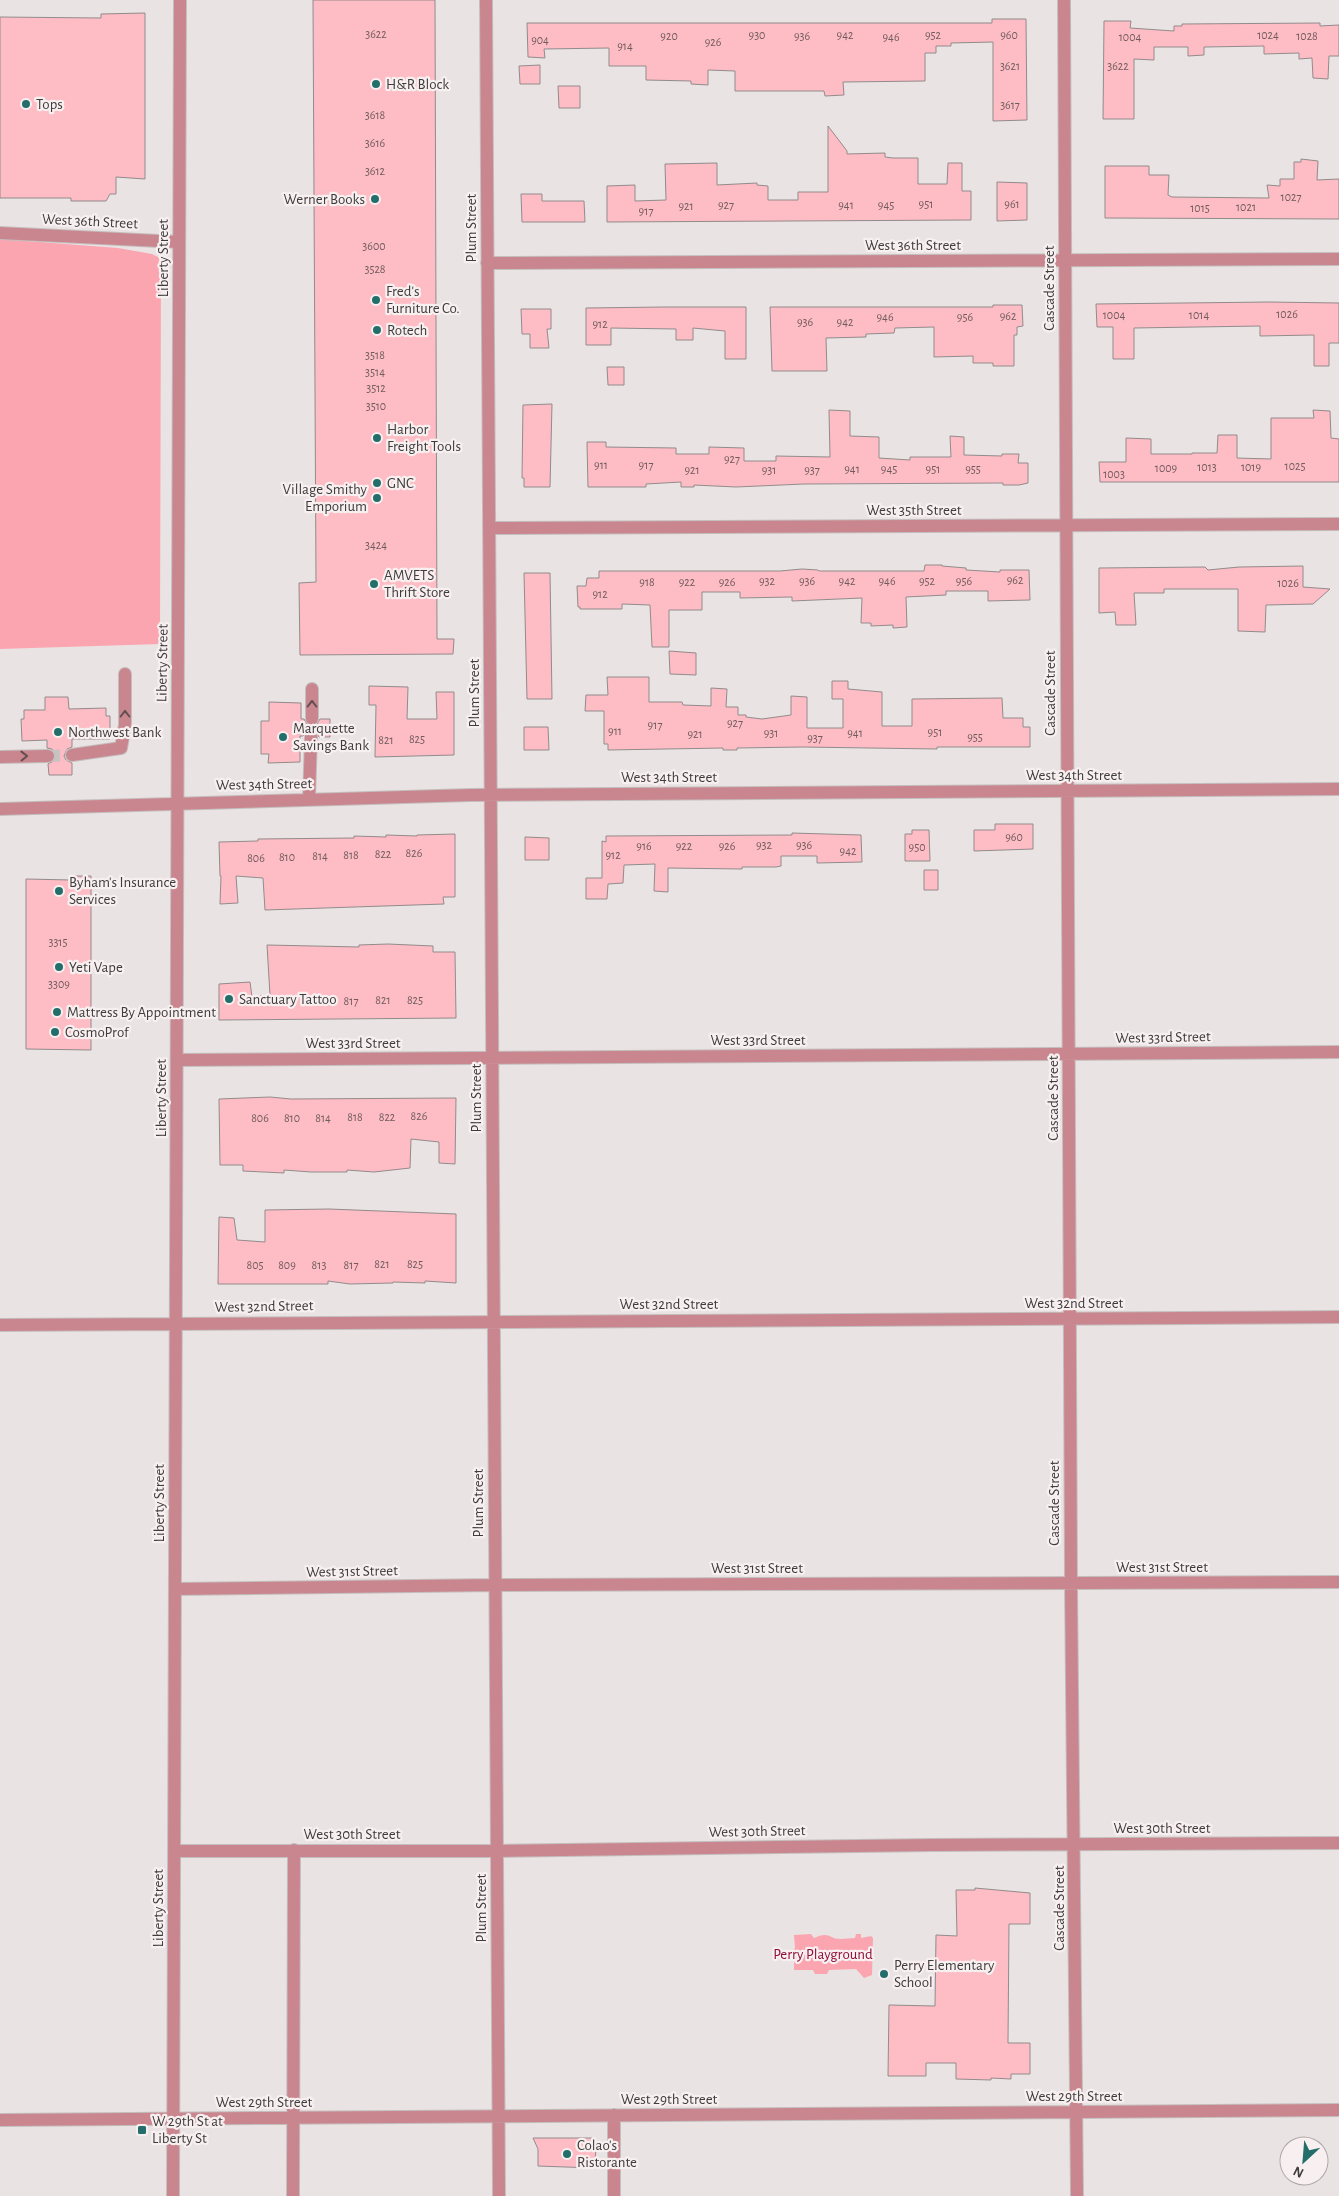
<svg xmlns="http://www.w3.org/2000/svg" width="1339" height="2196" font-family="'Alegreya Sans',sans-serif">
<rect width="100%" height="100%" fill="#eae3e3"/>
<path fill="#fba5b1" d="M 0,239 L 118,248 L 152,254 L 158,257 L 161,262 L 160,644 L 0,649 Z
M 811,1934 L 814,1938 C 823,1934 826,1934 834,1938 C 839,1940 849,1938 855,1938 L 856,1934 L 861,1934 L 861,1938 L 871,1936 L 873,1938 L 872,1975 L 864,1978 L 856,1969 L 829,1970 L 827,1974 L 815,1974 L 813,1970 L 794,1970 L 794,1961 L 790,1956 L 795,1948 L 794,1935 Z"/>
<path fill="#febcc4" stroke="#928b8c" d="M 313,0 L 435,0 L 437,639 L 454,639 L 453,654 L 300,655 L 299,583 L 316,582 Z
M 145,13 L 145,179 L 116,177 L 116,194 L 110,194 L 106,201 L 71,201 L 71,198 L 0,198 L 0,17 L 101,18 L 101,14 Z
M 992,19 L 1026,19 L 1027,120 L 993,121 L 993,42 L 951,43 L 951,46 L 936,46 L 936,53 L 925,53 L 925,81 L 843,82 L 844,95 L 825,96 L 824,91 L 735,91 L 735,71 L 708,70 L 708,85 L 691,84 L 691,81 L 646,80 L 646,66 L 609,66 L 609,48 L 544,49 L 545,58 L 528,57 L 527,23 L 992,23 Z
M 1104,21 L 1131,21 L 1130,28 L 1174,31 L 1174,26 L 1182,26 L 1182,24 L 1320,23 L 1320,26 L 1339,25 L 1339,56 L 1329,56 L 1328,79 L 1313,78 L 1312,58 L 1299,59 L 1299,53 L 1264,54 L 1264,46 L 1204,47 L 1204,55 L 1188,56 L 1188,47 L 1154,47 L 1154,60 L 1134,59 L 1134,119 L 1103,119 Z
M 540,65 L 540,84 L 520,84 L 519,66 Z
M 558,86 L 580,86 L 580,108 L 559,108 Z
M 828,126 L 847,151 L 847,154 L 885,153 L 885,157 L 893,158 L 918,158 L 918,184 L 947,184 L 948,163 L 962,163 L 962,191 L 971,191 L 971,220 L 607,222 L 607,186 L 635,185 L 635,201 L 666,200 L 665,164 L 717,163 L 717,185 L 757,183 L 757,185 L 768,186 L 768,200 L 798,200 L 798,192 L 828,192 Z
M 1301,159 L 1318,161 L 1317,180 L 1339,179 L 1339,219 L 1105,218 L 1105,166 L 1149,166 L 1149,175 L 1169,175 L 1168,195 L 1172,197 L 1269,198 L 1267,185 L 1280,186 L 1280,179 L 1294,179 L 1294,162 L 1301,162 Z
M 997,182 L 1027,183 L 1027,220 L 997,221 Z
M 521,194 L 542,194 L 542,201 L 584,201 L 585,222 L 522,222 Z
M 1269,302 L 1339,303 L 1339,343 L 1329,343 L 1329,366 L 1314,366 L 1314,335 L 1260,336 L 1260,326 L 1134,328 L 1134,359 L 1113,359 L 1113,327 L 1097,327 L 1096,304 Z
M 993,305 L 1022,305 L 1023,326 L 1017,327 L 1017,335 L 1014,335 L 1014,366 L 993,366 L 993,363 L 973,363 L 973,356 L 934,357 L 934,327 L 895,328 L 894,333 L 866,334 L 866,337 L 826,338 L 827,371 L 772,371 L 770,307 L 993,307 Z
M 663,307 L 746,307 L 746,359 L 725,359 L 725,331 L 693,328 L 693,340 L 676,340 L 676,329 L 611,328 L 611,345 L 586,345 L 586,308 Z
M 521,309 L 551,309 L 551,329 L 547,329 L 549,348 L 530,348 L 530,334 L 522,334 Z
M 607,367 L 624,367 L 624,385 L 608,385 Z
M 552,404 L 550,487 L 524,487 L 524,478 L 522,478 L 523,405 Z
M 829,410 L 850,411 L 850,436 L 879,437 L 879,458 L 910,460 L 910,457 L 951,457 L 950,436 L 964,437 L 964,455 L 1002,456 L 1002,454 L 1019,454 L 1018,463 L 1028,463 L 1028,483 L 1019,485 L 1003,485 L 1003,483 L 804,484 L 736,487 L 694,485 L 694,487 L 681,487 L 681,482 L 646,484 L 646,487 L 588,487 L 587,442 L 606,442 L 606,447 L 676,448 L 676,454 L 709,454 L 709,447 L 744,448 L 744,461 L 776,461 L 776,456 L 830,457 Z
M 1313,410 L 1330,411 L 1331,438 L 1339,439 L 1339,482 L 1100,482 L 1099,462 L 1126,462 L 1126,438 L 1151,439 L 1151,454 L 1192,454 L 1192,453 L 1217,453 L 1218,435 L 1237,435 L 1237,458 L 1271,459 L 1271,418 L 1314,418 Z
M 925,565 L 942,565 L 942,566 L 966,568 L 966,570 L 1000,572 L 1000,570 L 1029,570 L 1030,600 L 988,601 L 988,591 L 946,591 L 946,595 L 906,597 L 907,627 L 893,628 L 893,625 L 871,626 L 871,623 L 861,623 L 862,598 L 792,601 L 792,597 L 740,598 L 740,592 L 702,592 L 702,610 L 669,610 L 669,647 L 652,647 L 650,605 L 622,604 L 622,609 L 580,609 L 580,607 L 578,607 L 577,586 L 586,586 L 587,578 L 599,578 L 599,571 L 780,571 L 802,569 L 818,570 L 819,571 L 924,571 Z
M 1303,566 L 1303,587 L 1330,589 L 1313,604 L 1266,605 L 1265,632 L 1238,631 L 1238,589 L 1164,589 L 1164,593 L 1134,593 L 1136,625 L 1116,625 L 1115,612 L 1099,613 L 1099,568 L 1205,567 L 1208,570 L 1239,567 Z
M 524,573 L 550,573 L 552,699 L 527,699 Z
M 669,651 L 696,653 L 696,675 L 670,674 Z
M 607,677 L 649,677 L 649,702 L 682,702 L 683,705 L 711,706 L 711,688 L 727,689 L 726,707 L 738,707 L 738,715 L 746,715 L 746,717 L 762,719 L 791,715 L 791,696 L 807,697 L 807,728 L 843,728 L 843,699 L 832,699 L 832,681 L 848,681 L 848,689 L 882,692 L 882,726 L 912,726 L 912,699 L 1002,698 L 1003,718 L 1023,718 L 1023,727 L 1030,727 L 1030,747 L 937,747 L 937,749 L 803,747 L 737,748 L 737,750 L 723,750 L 723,748 L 608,750 L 608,744 L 604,744 L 604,711 L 585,711 L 586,695 L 608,695 Z
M 369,686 L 408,687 L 407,719 L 437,719 L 436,692 L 454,692 L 454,755 L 375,757 L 376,705 L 369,705 Z
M 45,697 L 68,697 L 69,709 L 106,708 L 106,716 L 110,716 L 110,739 L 72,739 L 72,747 L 67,749 L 64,756 L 66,760 L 72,763 L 72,775 L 49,775 L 48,764 L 55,760 L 56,755 L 52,749 L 47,748 L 47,740 L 22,741 L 21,719 L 24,719 L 24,710 L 45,710 Z
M 269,702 L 301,703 L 301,719 L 304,719 L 308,726 L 316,726 L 320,719 L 330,719 L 330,737 L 319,737 L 315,730 L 308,730 L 303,736 L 300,736 L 300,762 L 268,763 L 269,754 L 261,754 L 261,721 L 269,721 Z
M 524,727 L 548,727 L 549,750 L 524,750 Z
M 995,824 L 1033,824 L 1033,849 L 974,851 L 974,830 L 995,830 Z
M 912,830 L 929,830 L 930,861 L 905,861 L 905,834 L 912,834 Z
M 792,833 L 861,835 L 862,862 L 817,863 L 817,856 L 781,856 L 781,866 L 776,867 L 742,867 L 742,869 L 668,868 L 668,892 L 654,891 L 655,864 L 624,865 L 623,883 L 608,884 L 607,899 L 586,899 L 586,878 L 602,878 L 602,841 L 606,842 L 606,836 L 792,835 Z
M 455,834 L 455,897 L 443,897 L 444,904 L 265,910 L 263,878 L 236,876 L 238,903 L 220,904 L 221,876 L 220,876 L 219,842 L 258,841 L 258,839 L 354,838 L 354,836 L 386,837 L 386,835 L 417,836 L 417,835 Z
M 525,837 L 549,838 L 549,860 L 525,860 Z
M 924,870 L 938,870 L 938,890 L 924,890 Z
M 71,876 L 91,876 L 91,1050 L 26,1049 L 26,879 L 71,880 Z
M 388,944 L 433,946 L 433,952 L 455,952 L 456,1018 L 219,1020 L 219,984 L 250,982 L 252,997 L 270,995 L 267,945 L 359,947 L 359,945 Z
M 270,1097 L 291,1099 L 456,1098 L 455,1164 L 439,1163 L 439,1142 L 411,1139 L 410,1168 L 374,1172 L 347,1170 L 347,1172 L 311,1172 L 284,1170 L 284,1173 L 243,1171 L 243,1165 L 220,1165 L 219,1099 Z
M 329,1209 L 456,1214 L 456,1283 L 425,1281 L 425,1283 L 393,1282 L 393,1283 L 350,1284 L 328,1281 L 328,1284 L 218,1284 L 219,1217 L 234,1218 L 237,1240 L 265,1242 L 265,1210 Z
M 975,1888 L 1030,1893 L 1030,1924 L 1009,1924 L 1008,2043 L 1030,2043 L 1030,2074 L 1011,2074 L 1011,2079 L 991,2078 L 991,2080 L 956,2079 L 956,2063 L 926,2063 L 926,2076 L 888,2076 L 889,2005 L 935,2006 L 936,1935 L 957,1936 L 956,1890 L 975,1890 Z
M 533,2138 L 592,2138 L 596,2150 L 594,2168 L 538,2166 L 538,2149 Z"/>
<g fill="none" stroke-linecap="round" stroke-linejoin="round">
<path stroke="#c8c2c2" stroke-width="12" stroke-dasharray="12 6" stroke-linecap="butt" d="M 48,756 L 72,755"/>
<defs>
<path id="minor" d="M 486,0 L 499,2196
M 1064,0 L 1071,1584 L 1077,2196
M 0,233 L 179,242
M 487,263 L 1339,259
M 489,528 L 1339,524
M 312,719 L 312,689
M 72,755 L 121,748 L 125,725 L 125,674
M 0,757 L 48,756
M 309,799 L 311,737
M 0,809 L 471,795 L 1339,789
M 177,1060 L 1339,1052
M 0,1325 C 446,1320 893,1322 1339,1317
M 175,1589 L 495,1585 L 1339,1582
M 175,1851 L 497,1851 L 932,1845 L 1339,1843
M 614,2115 L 614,2196
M 0,2120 L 1339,2110
M 173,2196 L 180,0
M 293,2196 L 294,1850"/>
</defs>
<use href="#minor" stroke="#c4bebe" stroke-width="14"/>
<use href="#minor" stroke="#ca868f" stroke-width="12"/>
</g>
<defs><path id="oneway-chevron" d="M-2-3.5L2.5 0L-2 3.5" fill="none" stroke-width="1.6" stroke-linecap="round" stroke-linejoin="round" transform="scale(1.25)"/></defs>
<g stroke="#624e51">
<use href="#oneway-chevron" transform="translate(312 704) rotate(-90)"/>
<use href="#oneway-chevron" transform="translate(125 714) rotate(-90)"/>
<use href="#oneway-chevron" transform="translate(24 756) rotate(-1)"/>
</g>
<g fill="#236e6a" stroke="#f8f0f0" stroke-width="2">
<circle cx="376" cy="84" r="5"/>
<circle cx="26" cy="104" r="5"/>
<circle cx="375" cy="199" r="5"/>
<circle cx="376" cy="300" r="5"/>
<circle cx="377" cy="330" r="5"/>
<circle cx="377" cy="438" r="5"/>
<circle cx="377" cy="483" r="5"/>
<circle cx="377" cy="498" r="5"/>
<circle cx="374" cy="584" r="5"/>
<circle cx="58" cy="732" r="5"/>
<circle cx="283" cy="737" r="5"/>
<circle cx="59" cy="891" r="5"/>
<circle cx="59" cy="967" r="5"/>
<circle cx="229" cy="999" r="5"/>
<circle cx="57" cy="1012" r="5"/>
<circle cx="55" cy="1032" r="5"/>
<circle cx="884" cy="1974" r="5"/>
<rect x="137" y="2125" width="10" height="10" rx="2.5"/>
<circle cx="567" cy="2154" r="5"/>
</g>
<g text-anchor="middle" stroke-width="4.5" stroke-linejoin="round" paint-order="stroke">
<g font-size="12" fill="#6f5c5e">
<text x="376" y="38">3622</text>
<text x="757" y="39">930</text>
<text x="845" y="39">942</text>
<text x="933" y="39">952</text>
<text x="1009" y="39">960</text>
<text x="1268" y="39">1024</text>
<text x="669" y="40">920</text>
<text x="802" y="40">936</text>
<text x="1307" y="40">1028</text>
<text x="891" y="41">946</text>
<text x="1130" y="41">1004</text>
<text x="540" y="44">904</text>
<text x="713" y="46">926</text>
<text x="625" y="50">914</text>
<text x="1010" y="70">3621</text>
<text x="1118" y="70">3622</text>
<text x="1010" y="109">3617</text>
<text x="375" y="119">3618</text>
<text x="375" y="147">3616</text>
<text x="375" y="175">3612</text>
<text x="1291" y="201">1027</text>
<text x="926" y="208">951</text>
<text x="1012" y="208">961</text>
<text x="726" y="209">927</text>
<text x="846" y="209">941</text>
<text x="886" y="209">945</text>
<text x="686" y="210">921</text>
<text x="1246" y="211">1021</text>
<text x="1200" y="212">1015</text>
<text x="646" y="215">917</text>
<text x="374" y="250">3600</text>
<text x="375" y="273">3528</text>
<text x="1287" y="318">1026</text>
<text x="1114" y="319">1004</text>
<text x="1199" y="319">1014</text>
<text x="1008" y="320">962</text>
<text x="885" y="321">946</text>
<text x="965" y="321">956</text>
<text x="805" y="326">936</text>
<text x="845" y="326">942</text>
<text x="600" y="328">912</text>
<text x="375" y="359">3518</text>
<text x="375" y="376">3514</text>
<text x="376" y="392">3512</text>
<text x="376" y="410">3510</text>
<text x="732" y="463">927</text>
<text x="601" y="469">911</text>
<text x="646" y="469">917</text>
<text x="1295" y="470">1025</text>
<text x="1207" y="471">1013</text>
<text x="1251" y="471">1019</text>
<text x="1166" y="472">1009</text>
<text x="852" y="473">941</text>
<text x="889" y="473">945</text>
<text x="933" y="473">951</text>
<text x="973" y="473">955</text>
<text x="692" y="474">921</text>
<text x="769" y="474">931</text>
<text x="812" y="474">937</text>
<text x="1114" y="478">1003</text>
<text x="376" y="549">3424</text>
<text x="1015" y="584">962</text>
<text x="767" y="585">932</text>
<text x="807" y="585">936</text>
<text x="847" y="585">942</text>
<text x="887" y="585">946</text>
<text x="927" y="585">952</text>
<text x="964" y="585">956</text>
<text x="647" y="586">918</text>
<text x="687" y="586">922</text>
<text x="727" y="586">926</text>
<text x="1288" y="587">1026</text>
<text x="600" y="598">912</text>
<text x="735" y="727">927</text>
<text x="655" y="729">917</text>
<text x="615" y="735">911</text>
<text x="935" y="736">951</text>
<text x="771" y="737">931</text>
<text x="855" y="737">941</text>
<text x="695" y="738">921</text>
<text x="975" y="741">955</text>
<text x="815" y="742">937</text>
<text x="417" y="743">825</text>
<text x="386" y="744">821</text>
<text x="1014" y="841">960</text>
<text x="764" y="849">932</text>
<text x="804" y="849">936</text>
<text x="644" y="850">916</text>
<text x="684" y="850">922</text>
<text x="727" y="850">926</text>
<text x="917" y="851">950</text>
<text x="848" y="855">942</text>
<text x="414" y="857">826</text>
<text x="383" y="858">822</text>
<text x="351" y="859">818</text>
<text x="613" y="859">912</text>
<text x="320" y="860">814</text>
<text x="287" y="861">810</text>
<text x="256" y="862">806</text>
<text x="58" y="946">3315</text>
<text x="59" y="988">3309</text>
<text x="383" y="1004">821</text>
<text x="415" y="1004">825</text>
<text x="351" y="1005">817</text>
<text x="419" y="1120">826</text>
<text x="355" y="1121">818</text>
<text x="387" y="1121">822</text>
<text x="260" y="1122">806</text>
<text x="292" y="1122">810</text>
<text x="323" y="1122">814</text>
<text x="382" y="1268">821</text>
<text x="415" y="1268">825</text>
<text x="255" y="1269">805</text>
<text x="287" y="1269">809</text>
<text x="319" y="1269">813</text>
<text x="351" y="1269">817</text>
</g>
<g font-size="15" fill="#3f3c3c" stroke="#f8f0f0" text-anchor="start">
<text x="386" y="89">H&amp;R Block</text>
<text x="36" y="109">Tops</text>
<text x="365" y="204" text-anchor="end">Werner Books</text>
<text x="386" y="296">Fred's<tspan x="386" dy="17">Furniture Co.</tspan></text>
<text x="387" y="335">Rotech</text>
<text x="387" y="434">Harbor<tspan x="387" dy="17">Freight Tools</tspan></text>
<text x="387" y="488">GNC</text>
<text x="367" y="494" text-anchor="end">Village Smithy<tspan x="367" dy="17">Emporium</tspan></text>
<text x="384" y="580">AMVETS<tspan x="384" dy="17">Thrift Store</tspan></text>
<text x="293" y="733">Marquette<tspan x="293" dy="17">Savings Bank</tspan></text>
<text x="68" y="737">Northwest Bank</text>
<text x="69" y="887">Byham's Insurance<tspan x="69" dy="17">Services</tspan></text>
<text x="69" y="972">Yeti Vape</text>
<text x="239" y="1004">Sanctuary Tattoo</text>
<text x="67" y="1017">Mattress By Appointment</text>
<text x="65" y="1037">CosmoProf</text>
<text x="894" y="1970">Perry Elementary<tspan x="894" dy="17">School</tspan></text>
<text x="152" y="2126">W 29th St at<tspan x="152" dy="17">Liberty St</tspan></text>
<text x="577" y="2150">Colao's<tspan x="577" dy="17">Ristorante</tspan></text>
</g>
<g font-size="15" fill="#3f3c3c" stroke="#f8f0f0">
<text transform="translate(90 221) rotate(3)" y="5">West 36th Street</text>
<text transform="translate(471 228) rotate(-90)" y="5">Plum Street</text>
<text x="913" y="250">West 36th Street</text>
<text transform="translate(163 258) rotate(-90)" y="5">Liberty Street</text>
<text transform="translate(1049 288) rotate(-90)" y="5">Cascade Street</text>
<text x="914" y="515">West 35th Street</text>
<text transform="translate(162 663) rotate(-89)" y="5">Liberty Street</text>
<text transform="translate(474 693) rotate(-90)" y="5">Plum Street</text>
<text transform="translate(1050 693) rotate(-90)" y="5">Cascade Street</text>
<text x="1074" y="780">West 34th Street</text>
<text x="669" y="782">West 34th Street</text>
<text transform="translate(264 784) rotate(-1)" y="5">West 34th Street</text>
<text transform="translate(1163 1037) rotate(-1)" y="5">West 33rd Street</text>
<text x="758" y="1045">West 33rd Street</text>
<text x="353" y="1048">West 33rd Street</text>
<text transform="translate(161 1098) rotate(-90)" y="5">Liberty Street</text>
<text transform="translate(476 1098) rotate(-90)" y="5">Plum Street</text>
<text transform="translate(1053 1098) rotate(-90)" y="5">Cascade Street</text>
<text x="1074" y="1308">West 32nd Street</text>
<text x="669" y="1309">West 32nd Street</text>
<text transform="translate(264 1306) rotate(-1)" y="5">West 32nd Street</text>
<text transform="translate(159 1503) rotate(-90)" y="5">Liberty Street</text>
<text transform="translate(478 1503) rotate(-90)" y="5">Plum Street</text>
<text transform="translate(1054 1503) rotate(-90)" y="5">Cascade Street</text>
<text x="1162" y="1572">West 31st Street</text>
<text x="757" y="1573">West 31st Street</text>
<text transform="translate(352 1571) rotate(-1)" y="5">West 31st Street</text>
<text x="1162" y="1833">West 30th Street</text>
<text transform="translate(757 1831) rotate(-1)" y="5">West 30th Street</text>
<text x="352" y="1839">West 30th Street</text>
<text transform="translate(158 1908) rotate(-90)" y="5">Liberty Street</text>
<text transform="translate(481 1908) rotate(-90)" y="5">Plum Street</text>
<text transform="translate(1059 1908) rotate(-90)" y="5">Cascade Street</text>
<text x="1074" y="2101">West 29th Street</text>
<text x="669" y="2104">West 29th Street</text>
<text x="264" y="2107">West 29th Street</text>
</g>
<g font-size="15" fill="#8e1038" stroke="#f8f0f0">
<text x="823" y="1959">Perry Playground</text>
</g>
</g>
<g transform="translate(1304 2161) rotate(206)"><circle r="24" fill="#f8f0f0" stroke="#aea8a8"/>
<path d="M0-4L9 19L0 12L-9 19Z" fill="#236e6a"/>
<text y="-8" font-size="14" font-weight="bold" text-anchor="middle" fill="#3f3c3c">N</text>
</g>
</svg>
